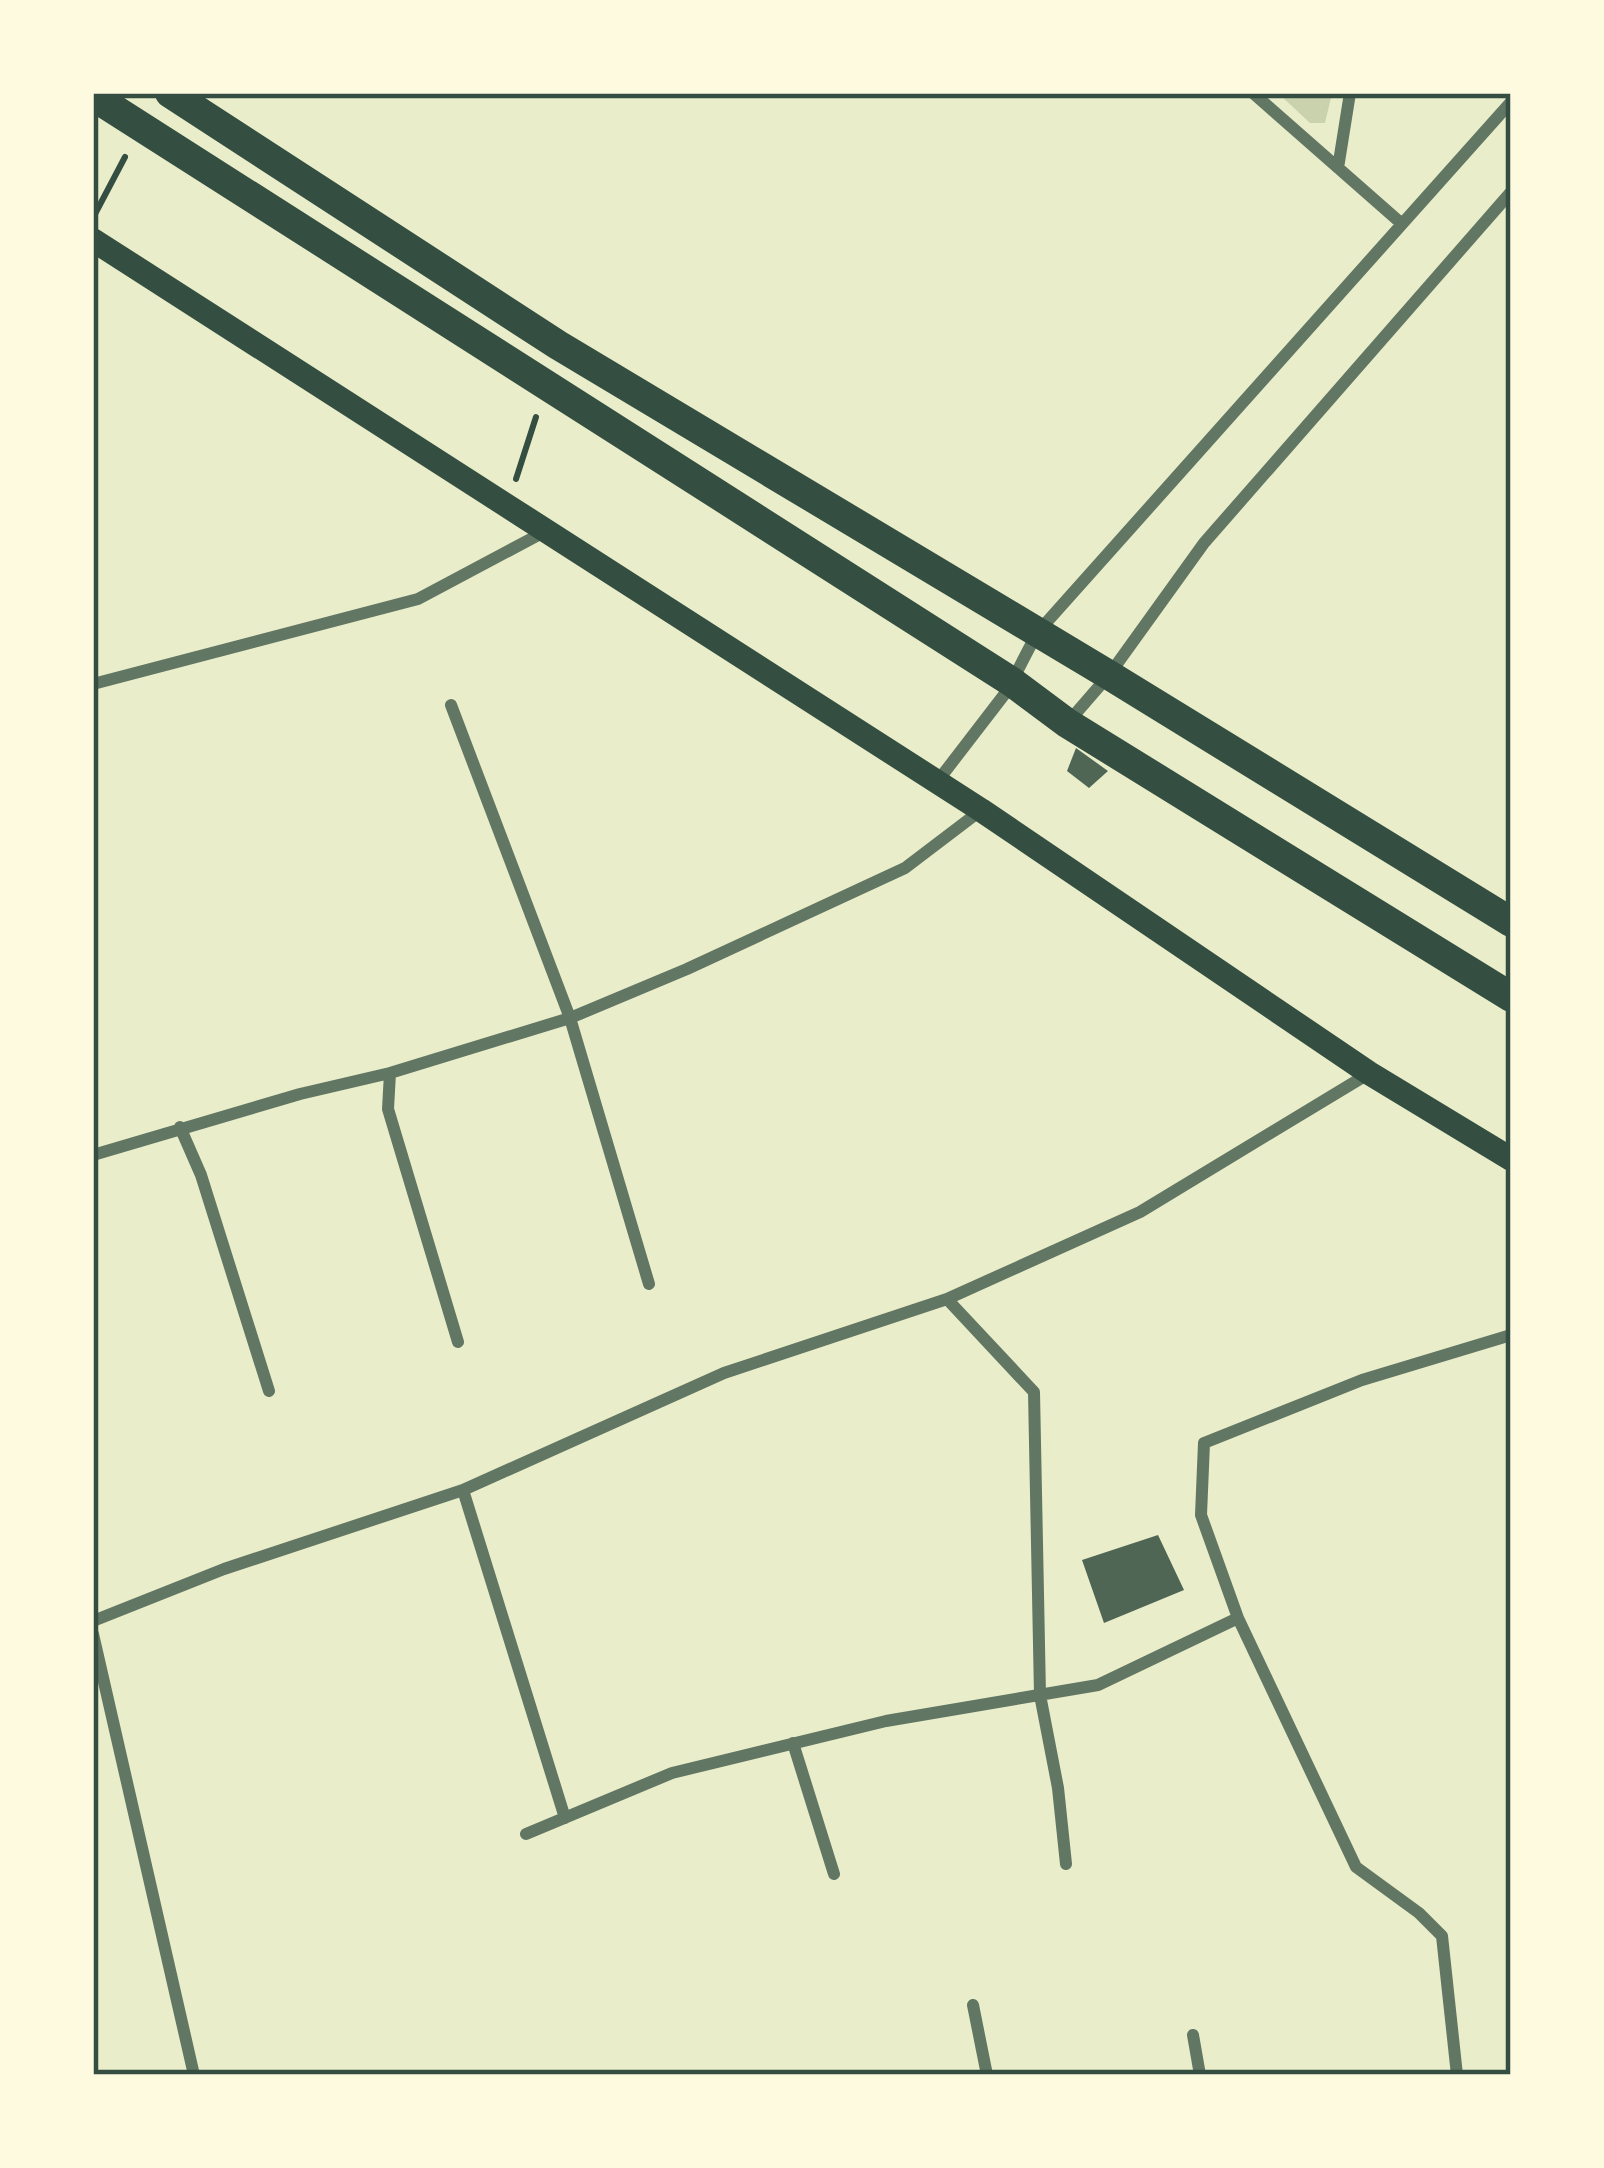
<svg xmlns="http://www.w3.org/2000/svg" width="1604" height="2168" font-family="Manrope,sans-serif">
<rect width="100%" height="100%" fill="#e9edc9"/>
<path fill="#cad2ad" d="M 1278,93 L 1332,93 L 1325,123 L 1310,123 Z"/>
<path fill="#4f6655" d="M 1076,748 L 1108,771 L 1089,788 L 1067,771 Z
M 1158,1535 L 1184,1590 L 1104,1623 L 1082,1560 Z"/>
<g fill="none" stroke-linecap="round" stroke-linejoin="round">
<path stroke="#344e41" stroke-width="6" d="M 95,214 L 125,157
M 516,479 L 536,417"/>
<path stroke="#617663" stroke-width="12" d="M 1253,93 L 1402,224
M 1338,168 L 1350,93
M 93,684 L 418,599 L 544,532
M 451,705 L 570,1018 L 649,1284
M 1070,720 L 1109,675 L 1204,543 L 1511,192
M 937,782 L 1007,691 L 1037,633 L 1511,102
M 390,1073 L 388,1109 L 458,1342
M 180,1127 L 201,1175 L 269,1391
M 93,1155 L 300,1094 L 390,1073 L 570,1018 L 687,969 L 905,868 L 980,811
M 947,1299 L 1034,1392 L 1040,1695 L 1058,1788 L 1066,1864
M 463,1490 L 565,1818
M 1238,1618 L 1356,1867 L 1419,1913 L 1442,1936 L 1457,2075
M 93,1621 L 224,1569 L 463,1490 L 724,1373 L 947,1299 L 1140,1212 L 1368,1074
M 93,1634 L 194,2075
M 793,1743 L 834,1874
M 526,1834 L 672,1773 L 886,1721 L 1098,1685 L 1238,1618 L 1201,1515 L 1204,1443 L 1362,1380 L 1511,1335
M 973,2005 L 987,2075
M 1193,2035 L 1200,2075"/>
<path stroke="#344e41" stroke-width="24" d="M 93,240 L 981,810 L 1369,1073 L 1511,1159"/>
<path stroke="#344e41" stroke-width="30" d="M 170,93 L 558,345 L 1109,675 L 1511,922
M 93,96 L 1012,682 L 1067,723 L 1511,997"/>
</g>
<rect width="1604" height="2168" fill="none" stroke="#fefae0" stroke-width="192"/>
<rect x="96" y="96" width="1412" height="1976" fill="none" stroke="#344e41" stroke-width="4.5"/>
</svg>
